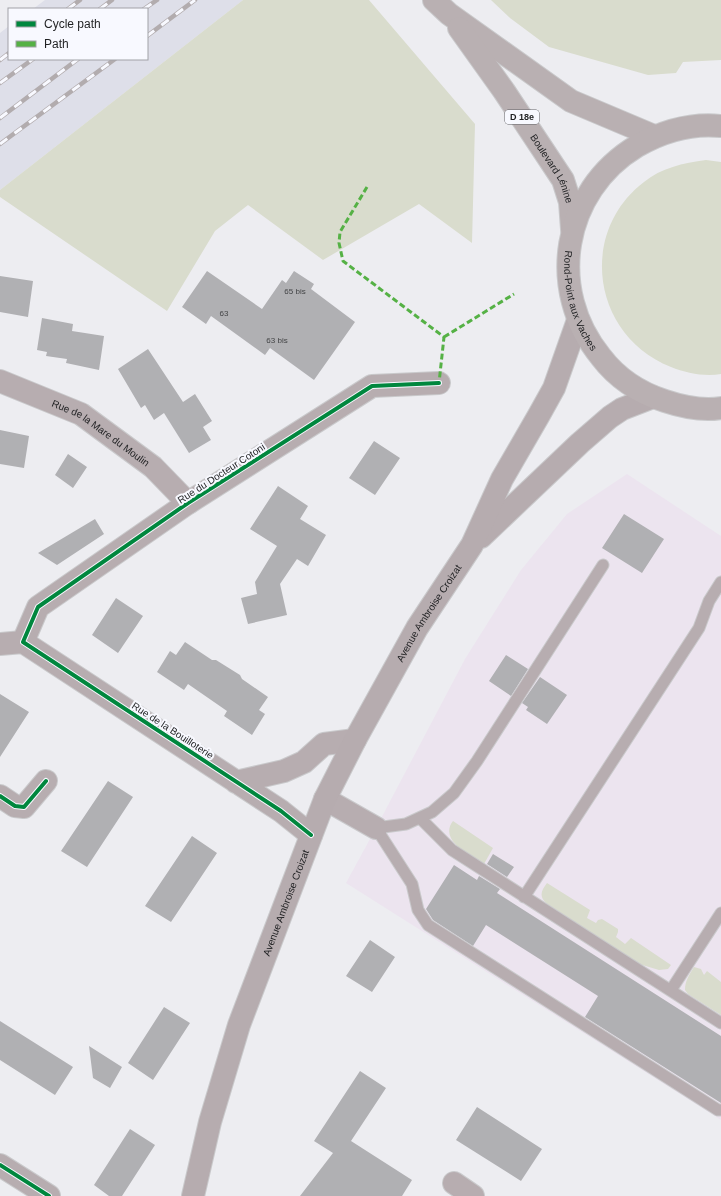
<svg xmlns="http://www.w3.org/2000/svg" width="721" height="1196" font-family="Arial,sans-serif">
<rect width="100%" height="100%" fill="#ededf1"/>
<path fill="#dedfe9" d="M 45,0 L 243,0 L 0,190 L 0,33 L 9,26 L 9,59 L 147,59 L 147,9 L 33,9 Z"/>
<path fill="#ece4ef" d="M 627,474 L 721,536 L 721,1120 L 346,883 L 376,828 L 465,659 L 521,570 L 567,514 Z"/>
<path fill="#d9dccd" d="M 243,0 L 369,0 L 475,124 L 472,243 L 419,204 L 323,260 L 248,205 L 215,231 L 167,311 L 0,197 L 0,190 Z
M 491,0 L 721,0 L 721,60 L 683,62 L 676,73 L 648,75 L 549,47 L 510,18 Z
M 706,160 L 721,162 L 721,374 C 705,377 686,373 671,367 C 593,337 577,233 644,182 C 661,168 683,163 706,160 Z
M 453,821 L 493,848 L 484,864 C 471,856 438,840 453,821 Z
M 547,883 L 590,910 L 587,918 L 596,923 L 598,920 L 602,919 L 618,929 L 618,932 L 616,937 L 625,944 L 631,938 L 671,965 L 668,969 L 659,970 L 639,964 L 546,903 C 539,896 541,891 547,883 Z
M 694,967 L 701,969 L 704,975 L 707,971 L 721,982 L 721,1015 L 688,994 L 685,990 C 685,981 689,975 694,967 Z"/>
<path fill="#b0b0b3" d="M 207,271 L 262,309 L 282,280 L 286,283 L 294,271 L 314,284 L 311,289 L 355,322 L 314,380 L 270,348 L 265,355 L 211,316 L 206,324 L 182,307 Z
M 0,276 L 33,281 L 28,317 L 0,312 Z
M 42,318 L 73,324 L 72,331 L 104,336 L 99,370 L 66,363 L 67,359 L 46,356 L 47,352 L 37,350 Z
M 148,349 L 183,402 L 195,394 L 212,421 L 203,427 L 211,440 L 189,453 L 164,413 L 154,420 L 145,405 L 141,408 L 118,369 Z
M 0,430 L 29,436 L 24,468 L 0,464 Z
M 374,441 L 400,458 L 375,495 L 349,478 Z
M 68,454 L 87,467 L 73,488 L 55,475 Z
M 278,486 L 308,506 L 300,519 L 326,535 L 308,566 L 297,559 L 280,584 L 287,615 L 248,624 L 241,598 L 257,594 L 255,582 L 277,546 L 250,529 Z
M 624,514 L 664,539 L 642,573 L 602,548 Z
M 95,519 L 104,534 L 57,565 L 38,553 Z
M 116,598 L 143,616 L 118,653 L 92,635 Z
M 185,642 L 212,660 L 216,660 L 240,675 L 242,679 L 268,697 L 259,710 L 265,714 L 252,735 L 224,716 L 227,711 L 188,684 L 184,690 L 157,672 L 170,651 L 176,655 Z
M 506,655 L 528,669 L 511,696 L 489,681 Z
M 540,677 L 567,695 L 547,724 L 526,710 L 528,707 L 522,703 Z
M 0,694 L 29,712 L 0,757 Z
M 108,781 L 133,797 L 87,867 L 61,851 Z
M 192,836 L 217,853 L 171,922 L 145,906 Z
M 493,854 L 514,867 L 507,877 L 487,864 Z
M 454,865 L 477,880 L 479,876 L 500,889 L 497,893 L 721,1036 L 721,1103 L 585,1017 L 598,996 L 486,925 L 473,946 L 433,920 L 426,909 Z
M 370,940 L 395,957 L 372,992 L 346,976 Z
M 164,1007 L 190,1023 L 153,1080 L 128,1063 Z
M 0,1021 L 73,1067 L 55,1095 L 0,1060 Z
M 89,1046 L 122,1067 L 110,1088 L 93,1078 Z
M 360,1071 L 386,1088 L 351,1141 L 412,1180 L 402,1196 L 300,1196 L 333,1153 L 314,1141 Z
M 477,1107 L 542,1149 L 521,1181 L 456,1140 Z
M 130,1129 L 155,1145 L 122,1196 L 109,1196 L 94,1185 Z"/>
<g fill="none" stroke-linecap="round" stroke-linejoin="round">
<defs>
<path id="service" d="M 603,565 L 477,761 L 454,793 L 432,812 L 406,824 L 376,828 L 412,884 L 418,910 L 428,925 L 718,1110 L 721,1110
M 420,818 L 452,850 L 721,1023
M 524,897 L 699,628 L 709,601 L 721,582
M 671,990 L 721,913"/>
<g id="minor">
<path id="s1" d="M 0,381 L 81,414 L 153,467 L 188,503"/>
<path d="M 23,642 L 38,607 L 188,503 L 372,386 L 439,383"/>
<path d="M 0,796 L 15,806 L 24,807 L 46,781"/>
<path d="M 325,799 L 376,828"/>
<path d="M 0,1165 L 49,1196"/>
<path d="M 454,1183 L 473,1196"/>
</g>
<path id="tertiary" d="M 0,644 L 23,642 L 281,811 L 311,835
M 236,782 L 284,771 L 304,762 L 324,744 L 355,740"/>
<g id="secondary">
<path d="M 481,537 L 580,443 L 610,417 L 622,409 L 653,397"/>
<path id="s2" d="M 193,1196 L 210,1122 L 239,1025 L 325,799 L 355,740 L 417,628 L 472,545 L 502,479 L 539,415 L 554,388 L 578,320"/>
</g>
<g id="primary">
<path d="M 434,0 L 449,14 L 571,101 L 654,136"/>
<path id="s3" d="M 459,28 L 504,91 L 563,180 L 570,202 L 572,229"/>
<path id="s4" d="M 721,126 C 691,123 663,131 637,146 C 562,191 546,290 601,357 C 617,378 640,393 665,401 C 683,407 702,411 721,408"/>
</g>
</defs>
<use href="#service" stroke="#c9c9cb" stroke-width="13"/>
<use href="#minor" stroke="#c9c9cb" stroke-width="24"/>
<use href="#tertiary" stroke="#c9c9cb" stroke-width="24"/>
<use href="#secondary" stroke="#c9c9cb" stroke-width="24"/>
<use href="#primary" stroke="#c9c9cb" stroke-width="24"/>
<use href="#service" stroke="#b7adb0" stroke-width="11"/>
<use href="#minor" stroke="#b7adb0" stroke-width="22"/>
<use href="#tertiary" stroke="#b7adb0" stroke-width="22"/>
<use href="#secondary" stroke="#b6acaf" stroke-width="22"/>
<use href="#primary" stroke="#b9b0b2" stroke-width="22"/>
<defs>
<path id="rail" d="M 68,9 L 80,0
M 100,9 L 112,0
M 144,9 L 157,0
M 147,36 L 195,0
M 0,60 L 9,53
M 0,83 L 33,59
M 0,118 L 78,59
M 0,144 L 115,59"/>
</defs>
<use href="#rail" stroke="#b2acae" stroke-width="4.5"/>
<use href="#rail" stroke="#f8f9ff" stroke-width="3" stroke-dasharray="9" stroke-linecap="butt"/>
<path stroke="#55b145" stroke-width="3" stroke-dasharray="6 3" stroke-linecap="butt" d="M 367,187 L 340,232 L 339,243 L 343,261 L 444,337 L 439,383
M 444,337 L 514,294"/>
<defs>
<path id="cycleway" d="M 0,796 L 15,806 L 24,807 L 46,781
M 311,835 L 281,811 L 23,642 L 38,607 L 188,503 L 372,386 L 439,383
M 0,1165 L 49,1196"/>
</defs>
<use href="#cycleway" stroke="#f8f9ff" stroke-width="6"/>
<use href="#cycleway" stroke="#00873e" stroke-width="4"/>
</g>
<g text-anchor="middle" stroke-width="4" stroke-linejoin="round" paint-order="stroke">
<g font-size="8" fill="#434446">
<text x="295" y="294">65 bis</text>
<text x="224" y="316">63</text>
<text x="277" y="343">63 bis</text>
</g>
<rect fill="#f8f9ff" stroke="#606164" stroke-width="1" x="505" y="110" width="34" height="14" rx="3"/>
<g font-size="9" font-weight="bold" fill="#1f2022">
<text x="522" y="120">D 18e</text>
</g>
<g font-size="10" fill="#1f2022" stroke="#f8f9ff">
<text dy="4" stroke="none"><textPath href="#s3" startOffset="169">Boulevard Lénine</textPath></text>
<text dy="4" stroke="none"><textPath href="#s4" startOffset="269">Rond-Point aux Vaches</textPath></text>
<text dy="4" stroke="none"><textPath href="#s1" startOffset="114">Rue de la Mare du Moulin</textPath></text>
<text transform="translate(221 473) rotate(-33)" y="4">Rue du Docteur Cotoni</text>
<text dy="4" stroke="none"><textPath href="#s2" startOffset="632">Avenue Ambroise Croizat</textPath></text>
<text transform="translate(173 730) rotate(33)" y="4">Rue de la Bouilloterie</text>
<text dy="4" stroke="none"><textPath href="#s2" startOffset="308">Avenue Ambroise Croizat</textPath></text>
</g>
</g>
<rect x="8" y="8" width="140" height="52" fill="#f8f9ff" stroke="#a1a2a7"/>
<rect x="16" y="21" width="20" height="6" fill="#00873e" stroke="#a1a2a7"/>
<text x="44" y="28" font-size="12" fill="#1f2022">Cycle path</text>
<rect x="16" y="41" width="20" height="6" fill="#55b145" stroke="#a1a2a7"/>
<text x="44" y="48" font-size="12" fill="#1f2022">Path</text>
</svg>
